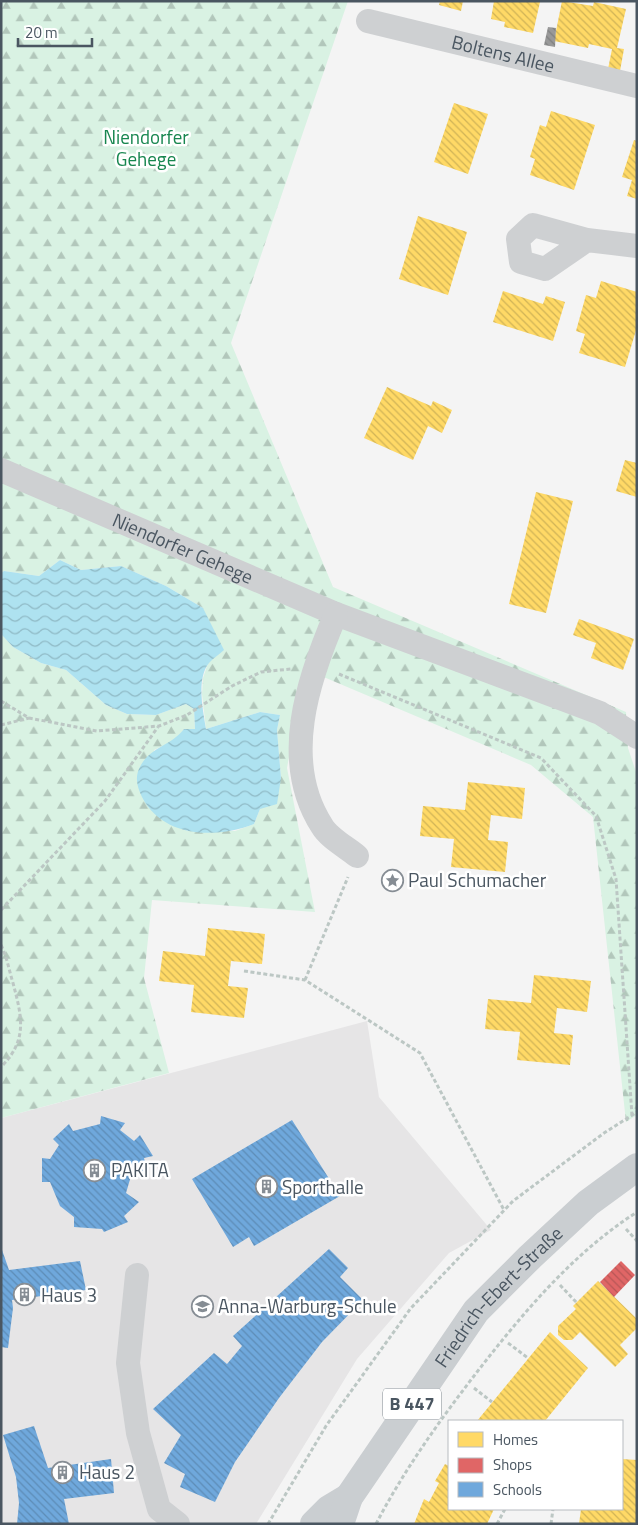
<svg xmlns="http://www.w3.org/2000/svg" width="638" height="1525" font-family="'Titillium Web',sans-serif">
<defs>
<pattern id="forest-firs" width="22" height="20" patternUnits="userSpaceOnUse" patternTransform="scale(1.25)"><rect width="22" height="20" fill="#d9f2e3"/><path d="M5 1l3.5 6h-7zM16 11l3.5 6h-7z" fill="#b2c7bb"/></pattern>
<pattern id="water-waves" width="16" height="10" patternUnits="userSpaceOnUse" patternTransform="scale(1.25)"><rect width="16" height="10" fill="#aee2f0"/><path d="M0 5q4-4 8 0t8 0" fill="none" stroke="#90bac6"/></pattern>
<pattern id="homes-back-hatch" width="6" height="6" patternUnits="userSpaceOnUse" patternTransform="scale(1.25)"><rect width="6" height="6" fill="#ffd966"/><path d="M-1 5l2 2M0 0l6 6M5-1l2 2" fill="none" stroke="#d0b357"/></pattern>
<pattern id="shops-back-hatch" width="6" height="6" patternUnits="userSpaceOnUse" patternTransform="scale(1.25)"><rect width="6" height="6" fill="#e06666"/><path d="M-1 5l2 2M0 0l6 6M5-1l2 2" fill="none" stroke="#b85757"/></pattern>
<pattern id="schools-back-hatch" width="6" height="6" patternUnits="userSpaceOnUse" patternTransform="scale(1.25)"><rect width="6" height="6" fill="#6fa8dc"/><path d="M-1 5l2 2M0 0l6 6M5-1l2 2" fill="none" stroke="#5d8cb6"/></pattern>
<pattern id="industry-back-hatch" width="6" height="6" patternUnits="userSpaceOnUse" patternTransform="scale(1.25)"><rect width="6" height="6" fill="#999"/><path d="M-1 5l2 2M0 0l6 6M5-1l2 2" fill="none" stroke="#7f8080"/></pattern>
</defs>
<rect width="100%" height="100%" fill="#f4f4f4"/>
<path fill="#e6e5e6" d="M 367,1021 L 379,1097 L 491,1230 L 449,1253 L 357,1359 L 256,1524 L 1,1524 L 1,1118 Z"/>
<path fill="url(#forest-firs)" d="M 1,1 L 348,1 L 231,343 L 333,587 L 626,712 L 628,748 L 637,775 L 637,1115 L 626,1122 L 593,817 L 531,765 L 326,678 L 304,676 L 287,768 L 315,912 L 152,900 L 144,978 L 169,1073 L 1,1118 L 1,634 L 13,647 L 41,663 L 66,670 L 106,705 L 127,714 L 156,715 L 186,704 L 194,709 L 195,729 L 184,729 L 176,740 L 154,750 L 187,831 L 235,831 L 254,824 L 260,809 L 281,778 L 277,730 L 280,715 L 260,712 L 206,729 L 202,694 L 203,678 L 208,663 L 203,608 L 166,586 L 121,566 L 81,570 L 60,560 L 39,576 L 4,571 L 1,573 Z"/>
<path fill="url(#water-waves)" d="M 60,560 L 81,570 L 121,566 L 166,586 L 203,608 L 224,650 C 220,654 213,658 209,663 C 196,679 203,710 206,729 L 260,712 L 280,715 L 277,730 L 281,778 L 277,804 L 260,809 L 254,824 C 216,839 163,838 142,797 C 137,787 134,776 141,765 C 151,747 172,745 184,729 L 195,729 L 194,709 L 186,704 L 156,715 L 127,714 L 106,705 L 66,670 L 41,663 L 13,647 L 1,634 L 1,573 L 4,571 L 39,576 Z"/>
<path fill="url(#homes-back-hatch)" d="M 440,1 L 463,1 L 461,11 L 439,5 Z
M 494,1 L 540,2 L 533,33 L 504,27 L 505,22 L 491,19 Z
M 562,1 L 593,6 L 594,2 L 626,9 L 617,48 L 624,49 L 620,71 L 608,69 L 612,49 L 589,44 L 588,48 L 554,41 Z
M 454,103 L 488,114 L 468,174 L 434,162 Z
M 551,111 L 595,125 L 574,190 L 530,175 L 535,159 L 530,157 L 540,125 L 546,127 Z
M 634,140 L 637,141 L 637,199 L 627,196 L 632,180 L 622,177 Z
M 418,216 L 467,232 L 448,295 L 399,279 Z
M 601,281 L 637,292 L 637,327 L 625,367 L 579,353 L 585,334 L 576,331 L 586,295 L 596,298 Z
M 503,291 L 543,304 L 546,296 L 565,302 L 553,341 L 493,322 Z
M 387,387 L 431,406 L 433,401 L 452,410 L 442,433 L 428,426 L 413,460 L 364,438 Z
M 625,460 L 637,463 L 637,497 L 616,491 Z
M 536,492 L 573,501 L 546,613 L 509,604 Z
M 579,619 L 634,639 L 623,670 L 591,658 L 596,643 L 573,635 Z
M 468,782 L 525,788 L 522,819 L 491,815 L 488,840 L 508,842 L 505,872 L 451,867 L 454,839 L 420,836 L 423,806 L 465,810 Z
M 208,928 L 265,934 L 262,964 L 231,961 L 228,986 L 248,988 L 244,1018 L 191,1012 L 194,985 L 159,981 L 163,951 L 205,956 Z
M 534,975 L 591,981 L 587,1012 L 557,1008 L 554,1033 L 573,1035 L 570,1065 L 517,1060 L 520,1032 L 485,1029 L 488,999 L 531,1003 Z
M 598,1281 L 637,1319 L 637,1328 L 620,1345 L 628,1354 L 615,1367 L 580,1332 L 572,1340 L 564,1340 L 558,1335 L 558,1326 L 576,1309 L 573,1306 Z
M 550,1332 L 588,1368 L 545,1421 L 477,1421 Z
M 622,1459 L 637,1460 L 637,1524 L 579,1524 L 581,1509 L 622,1509 Z
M 445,1464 L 449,1466 L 449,1509 L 494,1509 L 487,1524 L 414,1524 L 424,1499 L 429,1502 L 439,1483 L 435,1481 Z"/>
<path fill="url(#shops-back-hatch)" d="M 621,1261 L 635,1275 L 614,1297 L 600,1282 Z"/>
<path fill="url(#schools-back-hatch)" d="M 101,1116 L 125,1123 L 120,1130 L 134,1141 L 140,1135 L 153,1156 L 144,1158 L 149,1179 L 131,1176 L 126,1193 L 139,1202 L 124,1216 L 128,1222 L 104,1232 L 102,1229 L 74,1227 L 74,1217 L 60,1206 L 50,1182 L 42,1182 L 42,1158 L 50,1159 L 59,1145 L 53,1139 L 69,1124 L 73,1131 L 100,1124 Z
M 292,1120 L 340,1196 L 254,1246 L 249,1237 L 233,1247 L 192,1179 Z
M 1,1247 L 9,1270 L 80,1261 L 86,1290 L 12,1300 L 13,1308 L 8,1348 L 1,1347 Z
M 329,1249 L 348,1268 L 340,1277 L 363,1300 L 322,1342 L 279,1398 L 235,1462 L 215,1502 L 180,1487 L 185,1474 L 164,1463 L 181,1435 L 153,1409 L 214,1353 L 227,1364 L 242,1346 L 233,1336 Z
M 34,1426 L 48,1468 L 111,1459 L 114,1493 L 64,1499 L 69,1524 L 17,1524 L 19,1503 L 16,1477 L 3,1435 Z"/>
<path fill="url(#industry-back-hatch)" d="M 548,27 L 556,28 L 555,47 L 544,45 Z"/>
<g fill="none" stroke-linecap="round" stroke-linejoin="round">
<path stroke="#bcc7c4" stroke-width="3" stroke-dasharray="4 2.5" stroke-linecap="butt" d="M 339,674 L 541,758 L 596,816 L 616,879 L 632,1116
M 1,701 L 29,718 L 97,731 L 159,726 L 187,715 L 232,686 L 261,672 L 291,669
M 1,725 L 29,718
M 1,910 L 105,801 L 158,727
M 1,945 C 7,957 9,970 13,983 C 22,1017 28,1040 1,1067
M 244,971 L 305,980 L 420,1053 L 504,1210
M 305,980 L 348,877
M 626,1229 L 637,1241
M 560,1285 L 577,1303
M 508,1343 L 528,1358
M 474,1388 L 492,1402
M 268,1524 L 326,1426 L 411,1308 L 513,1201 L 604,1133 L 637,1112
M 376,1524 C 404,1470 440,1420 477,1372 C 523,1313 573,1253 637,1212
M 497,1524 L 505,1509
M 551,1524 L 553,1509"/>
<g stroke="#ced0d2" stroke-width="24">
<path id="s1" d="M 368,21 L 637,86"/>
<path d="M 587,240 L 545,269 L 521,262 L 518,239 L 533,225 L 587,240 L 637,246"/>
<path id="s2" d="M 1,470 L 336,614 L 600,713 L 637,737"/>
<path d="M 336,614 C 308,679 280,761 322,826 C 329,838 346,847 357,856"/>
<path d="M 137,1275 L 128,1363 L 138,1433 L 159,1509 L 178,1524"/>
</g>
<g stroke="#caced1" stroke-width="28">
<path d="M 314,1524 L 329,1509 L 349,1497"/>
<path id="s3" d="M 340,1524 L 349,1497 L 476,1311 L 530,1257 L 588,1203 L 637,1167"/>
</g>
</g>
<defs>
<symbol id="sight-ring" viewBox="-11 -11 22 22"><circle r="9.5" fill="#fff" stroke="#868d94" stroke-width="1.5"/><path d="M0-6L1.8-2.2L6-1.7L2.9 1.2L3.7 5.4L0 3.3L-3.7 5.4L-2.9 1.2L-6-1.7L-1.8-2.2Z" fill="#868d94"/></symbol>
<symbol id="building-ring" viewBox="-11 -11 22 22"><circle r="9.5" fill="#fff" stroke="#868d94" stroke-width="1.5"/><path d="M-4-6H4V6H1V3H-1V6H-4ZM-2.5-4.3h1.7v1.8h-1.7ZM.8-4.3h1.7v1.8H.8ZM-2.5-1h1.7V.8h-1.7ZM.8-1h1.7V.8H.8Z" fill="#868d94"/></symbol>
<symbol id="school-ring" viewBox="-11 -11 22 22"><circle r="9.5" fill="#fff" stroke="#868d94" stroke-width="1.5"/><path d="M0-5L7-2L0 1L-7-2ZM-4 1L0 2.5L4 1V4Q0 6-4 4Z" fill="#868d94"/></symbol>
</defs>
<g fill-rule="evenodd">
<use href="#sight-ring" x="380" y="868" width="25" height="25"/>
<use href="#building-ring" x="82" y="1158" width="25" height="25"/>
<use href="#building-ring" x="254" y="1174" width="25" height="25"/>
<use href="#building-ring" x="12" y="1282" width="25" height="25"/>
<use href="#school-ring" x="190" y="1294" width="25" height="25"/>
<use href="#building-ring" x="50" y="1460" width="25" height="25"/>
</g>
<g text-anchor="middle" stroke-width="5" stroke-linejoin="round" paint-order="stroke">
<rect fill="#fff" stroke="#808990" stroke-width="1" x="383" y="1388.5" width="58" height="31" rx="4"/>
<g font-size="18" font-weight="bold" fill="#4a5661">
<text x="412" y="1410">B 447</text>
</g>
<g font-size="19" fill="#4a5661" stroke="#fff">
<text dy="7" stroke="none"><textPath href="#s1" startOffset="139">Boltens Allee</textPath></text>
<text dy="7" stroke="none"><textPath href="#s2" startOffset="198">Niendorfer Gehege</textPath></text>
<text dy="7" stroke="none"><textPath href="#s3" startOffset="279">Friedrich-Ebert-Straße</textPath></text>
</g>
<g font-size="19" fill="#17864f" stroke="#fff">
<text x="146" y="144">Niendorfer<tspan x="146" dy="22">Gehege</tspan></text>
</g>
<g font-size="19" fill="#4a5661" stroke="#fff" text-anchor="start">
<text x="408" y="887">Paul Schumacher</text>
<text x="111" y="1177">PAKITA</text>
<text x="282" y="1194">Sporthalle</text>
<text x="41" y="1302">Haus 3</text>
<text x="218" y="1313">Anna-Warburg-Schule</text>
<text x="79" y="1479">Haus 2</text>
</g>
</g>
<rect width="638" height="1525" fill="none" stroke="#4a5661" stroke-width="5"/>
<rect x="448" y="1420" width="175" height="90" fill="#ffffff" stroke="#b7bbc0"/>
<rect x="458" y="1432" width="25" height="15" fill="#ffd966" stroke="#b7bbc0"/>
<text x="493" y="1445" font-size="15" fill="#4a5661">Homes</text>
<rect x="458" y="1458" width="25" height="15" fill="#e06666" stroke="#b7bbc0"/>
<text x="493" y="1470" font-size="15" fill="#4a5661">Shops</text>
<rect x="458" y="1482" width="25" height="15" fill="#6fa8dc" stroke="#b7bbc0"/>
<text x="493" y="1495" font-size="15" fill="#4a5661">Schools</text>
<path d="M18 38v8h74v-8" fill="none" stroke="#4a5661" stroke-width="2.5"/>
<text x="25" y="38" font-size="15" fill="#4a5661" stroke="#ffffff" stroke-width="4" paint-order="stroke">20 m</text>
</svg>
